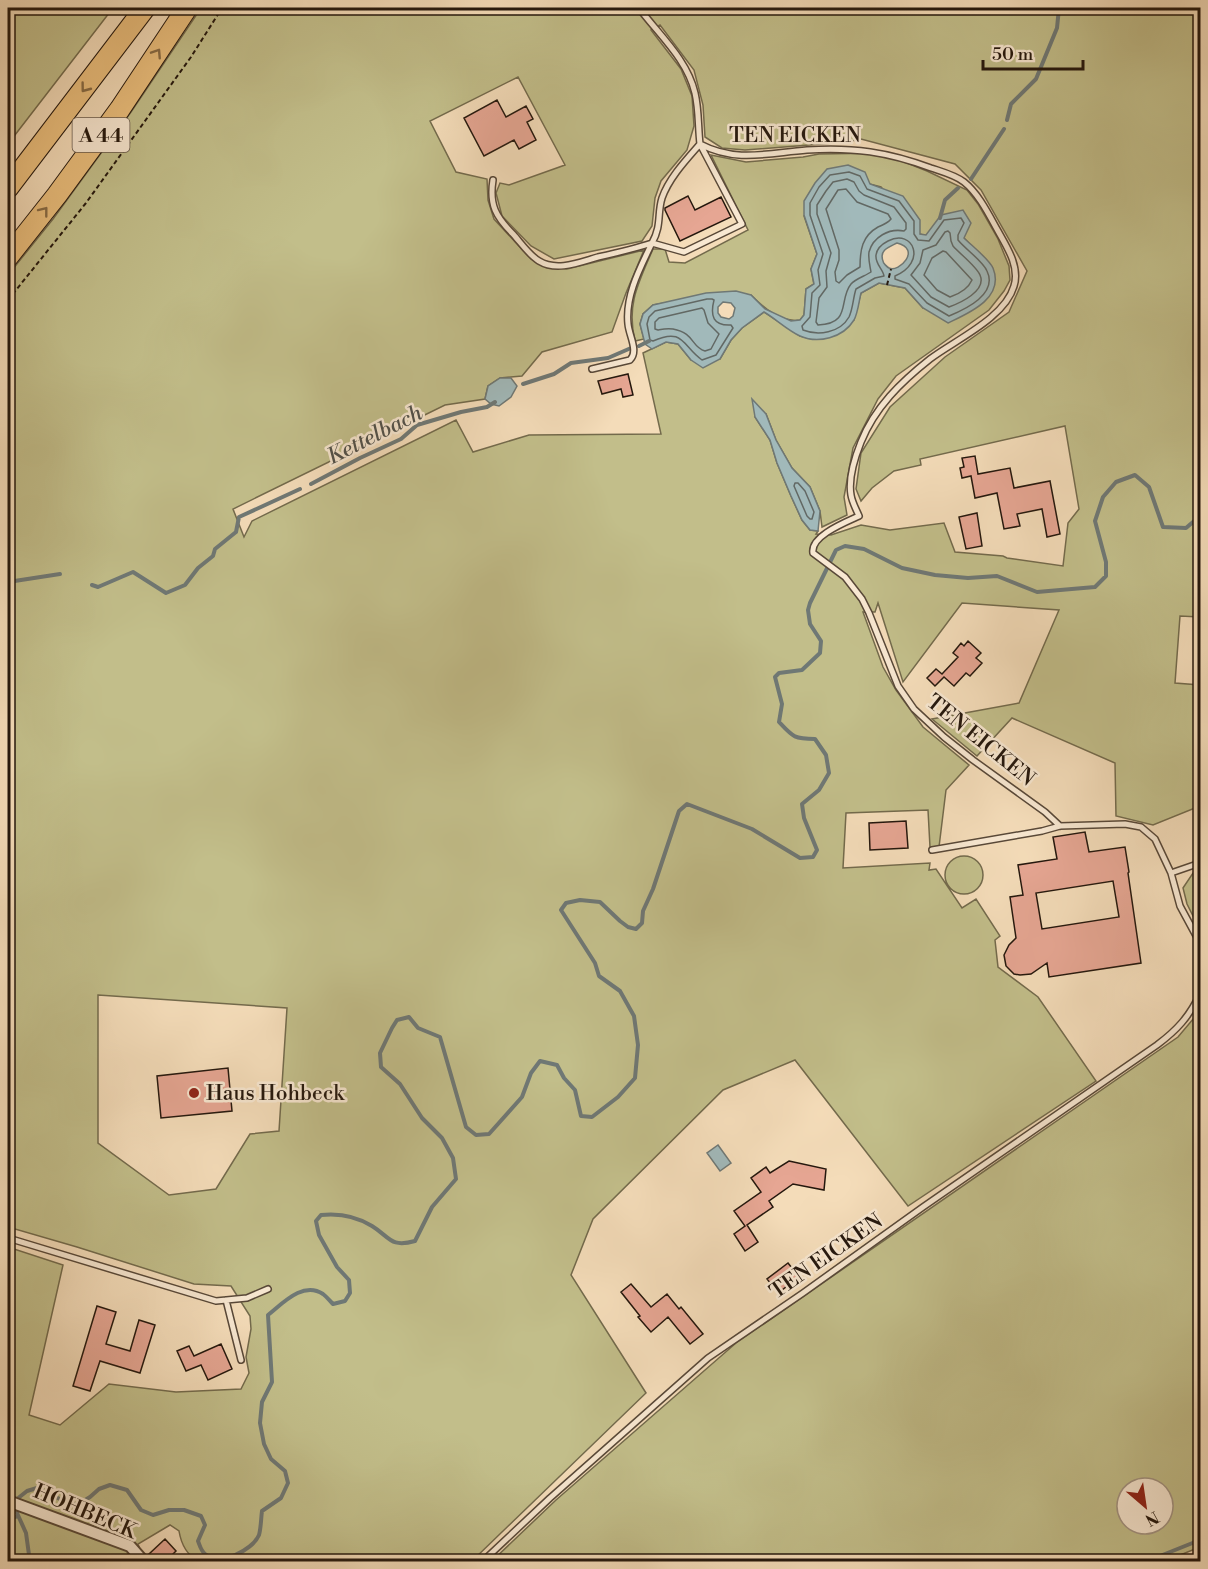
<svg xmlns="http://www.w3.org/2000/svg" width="1208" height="1569" font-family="'Libre Bodoni',serif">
<rect width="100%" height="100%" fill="#f4dcb9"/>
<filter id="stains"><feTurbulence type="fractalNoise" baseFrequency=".00333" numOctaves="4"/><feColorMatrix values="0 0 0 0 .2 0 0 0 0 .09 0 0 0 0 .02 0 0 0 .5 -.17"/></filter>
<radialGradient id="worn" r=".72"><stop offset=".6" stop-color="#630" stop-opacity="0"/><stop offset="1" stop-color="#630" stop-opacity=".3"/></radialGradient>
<path fill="#c2be8a" stroke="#736a4c" stroke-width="1.5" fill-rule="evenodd" d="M 8,8 L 113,8 L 8,144 Z
M 201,8 L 1200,8 L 1200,617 L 1180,616 L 1175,683 L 1200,685 L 1200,806 L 1153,825 L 1116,816 L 1115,763 L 1012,718 L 977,756 L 932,719 L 1019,703 L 1059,610 L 962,603 L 903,682 L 878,603 L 875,612 L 863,612 L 883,667 L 896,690 L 923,727 L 969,765 L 946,790 L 939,847 L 930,847 L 928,810 L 846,813 L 843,868 L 930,863 L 929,870 L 936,869 L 962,908 L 976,899 L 1000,936 L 995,940 L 998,967 L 1038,997 L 1096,1081 L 908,1206 L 795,1060 L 723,1090 L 593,1219 L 571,1275 L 646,1393 L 472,1561 L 198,1561 C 187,1555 181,1543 179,1531 L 170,1525 L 138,1544 L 141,1552 L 152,1561 L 8,1561 L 8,1247 L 63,1265 L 29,1415 L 60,1425 L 109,1384 L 176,1392 L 241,1389 L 249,1373 L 246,1357 L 251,1329 L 250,1316 L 231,1286 L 194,1284 L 77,1247 L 8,1227 L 8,275 L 53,219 L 131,112 ZM 660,25 L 694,70 L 703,105 L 705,137 L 722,148 L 745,150 L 847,142 L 861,139 L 955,164 L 981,190 L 1027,271 L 1009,312 L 945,357 L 890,407 L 861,453 L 856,489 L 861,501 L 872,488 L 894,471 L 921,465 L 920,459 L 1065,426 L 1079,509 L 1068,523 L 1063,566 L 1007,558 L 1003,556 L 955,552 L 944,523 L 890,530 L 861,525 L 831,535 L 816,534 L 818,531 L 810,530 L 802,520 L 791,496 L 777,463 L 770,440 L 755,417 L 766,414 L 776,440 L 792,468 L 810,487 L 820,511 L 822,527 L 847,515 L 844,497 L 853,448 L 878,399 L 896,376 L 989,310 L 1004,291 L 1010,280 L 1009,266 L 998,239 L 978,204 L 967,190 L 927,171 L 882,153 L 819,154 L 803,157 L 746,162 L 711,155 L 748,230 L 685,263 L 669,262 L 665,249 L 653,249 C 639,282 626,304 635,341 L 644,339 L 640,324 L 643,314 L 653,305 L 670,302 L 751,295 C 764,308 781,323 800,320 L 804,315 L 806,289 L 814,284 L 811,269 L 817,254 L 804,216 L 870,184 L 881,187 L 920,234 L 926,236 L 963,237 L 992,267 L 923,308 L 905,288 L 879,283 L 861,293 L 854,320 L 812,339 L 800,336 L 764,312 L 742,328 L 731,340 L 720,359 L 691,360 L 678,344 L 666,342 L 643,353 L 661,434 L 529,435 L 473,452 L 456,420 L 252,521 L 244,537 L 233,509 L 445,405 L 485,399 L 488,386 L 500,378 L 522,376 L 542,352 L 612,332 L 626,293 L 644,250 L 567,269 L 547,267 L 531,259 L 494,219 L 488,200 L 487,179 L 456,172 L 430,121 L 518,77 L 565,165 L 509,185 L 500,183 L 496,193 L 502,216 L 531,246 L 554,259 L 642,241 L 652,226 L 655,198 L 661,181 L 687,150 L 694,126 L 692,96 L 681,69 L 651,30 ZM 98,995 L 287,1008 L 279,1131 L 250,1134 L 216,1189 L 169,1195 L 98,1143 Z
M945 875a19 19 0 1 1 38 0a19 19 0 1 1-38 0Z
M 1200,870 L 1200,930 L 1187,904 L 1183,888 L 1193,873 Z
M 1200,1008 L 1200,1547 L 1163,1562 L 492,1561 L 556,1500 L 736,1343 L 1178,1037 L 1199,1012 ZM 1127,1488 L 1163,1488 L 1163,1524 L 1127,1524 Z"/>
<path fill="#a1b9ba" stroke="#6f7875" stroke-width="1.5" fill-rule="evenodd" d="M 848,165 L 865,172 L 870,184 L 903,196 L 920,220 L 920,234 L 926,235 L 941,215 L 963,210 L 971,223 L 964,238 C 971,245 989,259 993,268 C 1005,298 969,313 948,323 L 923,308 L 905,288 L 879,283 L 861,293 C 859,301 858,313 854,320 C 843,338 818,344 800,336 C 787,330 776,319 764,312 L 742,328 L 731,340 L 720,359 L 703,368 L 691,360 L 678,344 L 666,342 L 652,349 L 645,344 L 640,324 L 643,314 L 653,305 L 706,293 L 736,291 L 751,295 L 765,309 L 791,321 L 800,320 L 804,315 L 806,289 L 814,284 L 811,269 L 817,254 L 804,215 L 804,201 L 815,183 L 827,169 ZM 897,243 C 922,249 899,273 889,268 C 887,267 883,263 883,261 C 879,250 889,247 897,243 ZM 723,302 L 731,303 L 735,308 L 733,316 L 729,319 L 721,317 L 718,313 L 718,307 Z
M 500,378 L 511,378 L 517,386 L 511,397 L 499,406 L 491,404 L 485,399 L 488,386 Z
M 752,399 L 766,414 L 776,440 L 792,468 L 810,487 L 820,511 L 818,531 L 810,530 L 802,520 L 791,496 L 777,463 L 770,440 L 755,417 Z
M 718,1145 L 731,1163 L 720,1171 L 707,1153 Z"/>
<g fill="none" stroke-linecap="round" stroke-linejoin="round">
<path stroke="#626864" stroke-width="1.5" d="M 849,172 L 860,176 L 867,189 L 899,201 L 914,221 L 914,234 L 918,240 L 929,241 L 944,220 L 961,218 L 964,223 L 958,235 L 958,240 C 965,249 983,261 987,271 C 998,294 966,309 949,316 L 927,303 L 909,284 L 895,279 L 895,276 C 927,263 914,228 888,241 C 882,244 877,248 876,255 C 875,264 883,269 884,276 L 875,278 L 856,289 C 853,298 853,309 849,317 C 840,333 818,336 803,330 L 802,326 L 810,317 L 812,293 L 820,285 L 818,270 L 823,254 L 810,215 L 810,203 L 819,187 L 830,175 Z
M 847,179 L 854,182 L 859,191 L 864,195 L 894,207 L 906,223 L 906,229 L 904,231 C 889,228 873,237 869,252 C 868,259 870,266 871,272 C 865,276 855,279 851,284 C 838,300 852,324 818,325 L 816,322 L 819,298 L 827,287 L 826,271 L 831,253 L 817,214 L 817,205 L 826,191 L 833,182 Z
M 846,189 L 857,202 L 888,214 L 891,219 C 888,223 883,225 878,227 C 862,236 860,250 860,267 L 847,275 L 839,283 L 836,281 L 835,272 L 839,260 L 839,250 L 826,209 L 838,190 Z
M 948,231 L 950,233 L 951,241 L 953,246 C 960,254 976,266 980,275 C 987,291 960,303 949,307 L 931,297 L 911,275 L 920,263 L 923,250 L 936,245 L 945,232 Z
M 943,251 L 946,252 L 972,280 C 968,289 959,294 950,297 L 937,290 L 924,275 L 932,258 Z
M 707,299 L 712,299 L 714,300 C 710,316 713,326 731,325 L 733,328 L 716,355 L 702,360 C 682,346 684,327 653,341 L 650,340 L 647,324 L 649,317 L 655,311 Z
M 702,308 L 704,310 L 708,323 L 719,334 L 711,349 L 705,351 C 691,347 695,333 673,329 C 667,328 663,329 658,330 L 655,329 L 655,322 L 659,318 Z
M 795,483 L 798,483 L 805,491 L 814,512 L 812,519 L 810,519 L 807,516 L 794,486 Z"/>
<path stroke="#6f7875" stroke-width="4" d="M 1007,120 L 1011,104 L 1036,79 L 1057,28 L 1059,8
M 971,179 L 1004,129
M 940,218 L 945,200 L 958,188
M 639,346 L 649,341
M 523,384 L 554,374 L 571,363 L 608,358 L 631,348
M 311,484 L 360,458 L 401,439 L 417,425 L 461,412 L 487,407 L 495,402
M 8,582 L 60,574
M 92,585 L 98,587 L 133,572 L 166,593 L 185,585 L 198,568 L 213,556 L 215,549 L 236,532 L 239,517 L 300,489
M 8,1520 L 18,1516
M 30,1562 L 26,1533 L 17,1513 L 17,1499 L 27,1491 L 37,1488 L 66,1502 L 77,1505 L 90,1497 L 99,1489 L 110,1485 L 127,1490 L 141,1510 L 153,1515 L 169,1510 L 184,1510 L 201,1516 L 205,1525 L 198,1541 C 200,1546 201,1551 205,1554 C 220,1566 252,1551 259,1535 C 261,1528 261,1518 262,1511 L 281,1498 L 288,1483 L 285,1471 L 271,1459 L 264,1444 L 260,1423 L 262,1402 L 272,1382 L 268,1315 C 283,1303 303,1281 323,1294 C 327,1297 330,1301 333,1304 L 345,1301 L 350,1293 L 349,1280 L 337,1267 L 319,1235 L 316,1221 L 321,1215 C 340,1213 356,1216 372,1226 C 390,1237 390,1248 415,1241 L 432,1207 L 456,1179 L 453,1158 L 442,1138 L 422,1118 L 400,1084 L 381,1067 L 380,1053 L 392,1028 L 397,1020 L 409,1017 L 418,1028 L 440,1037 L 466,1127 L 476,1135 L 489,1134 L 522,1097 L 531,1073 L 540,1061 L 557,1065 L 564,1078 L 575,1090 L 581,1116 L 592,1117 L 618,1097 L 635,1078 L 638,1045 L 634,1016 L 620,991 L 599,976 L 595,963 L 561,910 L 566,903 L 580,900 L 600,902 L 620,921 L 628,927 L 636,929 L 642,923 L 643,911 L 653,889 L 679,811 L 687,804 L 752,829 L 800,858 L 813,857 L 817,850 L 804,818 L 802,804 L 819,790 L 829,773 L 826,755 L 815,739 C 794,739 793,737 779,722 L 782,704 L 775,677 L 779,673 L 802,670 L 820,653 L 821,641 L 810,624 L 808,610 L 810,603 L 836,550 L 845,546 L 864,549 L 902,568 L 935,575 L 968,578 L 997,576 L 1037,592 L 1095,587 L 1106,576 L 1106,562 L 1095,521 L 1103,497 L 1116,482 L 1135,475 L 1149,487 L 1163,527 L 1186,528 L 1200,516
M 68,1562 C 83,1556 94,1557 109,1562
M 1145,1562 L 1200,1540"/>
</g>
<path fill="#e6a693" stroke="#24170d" stroke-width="1.5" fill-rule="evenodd" d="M 497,100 L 506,117 L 526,106 L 533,119 L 527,122 L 536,140 L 519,149 L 514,140 L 484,156 L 464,118 Z
M 688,196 L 695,210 L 721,197 L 731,217 L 680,241 L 665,210 L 665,208 Z
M 628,374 L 633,395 L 623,397 L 621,389 L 602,394 L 598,381 Z
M 975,456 L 978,474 L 1010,468 L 1014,488 L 1050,481 L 1060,534 L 1047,537 L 1042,509 L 1017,514 L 1020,526 L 1004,529 L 997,493 L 975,498 L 971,476 L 962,478 L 960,468 L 964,467 L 962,458 Z
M 977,513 L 982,546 L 966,549 L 959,517 Z
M 968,641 L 981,653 L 976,658 L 982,663 L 970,676 L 966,673 L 954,686 L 944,677 L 935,686 L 927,678 L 936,669 L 942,674 L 958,657 L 953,653 L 961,643 L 964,646 Z
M 906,821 L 908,848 L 870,850 L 869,823 Z
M 1085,832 L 1089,852 L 1125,847 L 1129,872 L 1128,873 L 1141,963 L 1049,977 L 1047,963 L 1031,974 L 1020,975 L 1014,974 L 1006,966 L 1004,955 L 1009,945 L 1016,938 L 1010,897 L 1023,895 L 1018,865 L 1057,859 L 1053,837 ZM 1113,881 L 1119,917 L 1042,929 L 1036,893 Z
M 228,1068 L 232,1111 L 161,1118 L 157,1076 Z
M 789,1161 L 826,1169 L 824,1190 L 793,1184 L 769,1201 L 773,1207 L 747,1225 L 758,1242 L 745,1251 L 734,1234 L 745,1226 L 734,1211 L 761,1192 L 751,1178 L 766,1167 L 770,1173 Z
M 788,1263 L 799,1277 L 778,1293 L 767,1279 Z
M 631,1284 L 651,1307 L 667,1294 L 679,1309 L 681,1307 L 703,1334 L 690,1344 L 668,1317 L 651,1332 L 638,1317 L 640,1316 L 621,1292 Z
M 97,1306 L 116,1312 L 106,1344 L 130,1351 L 139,1320 L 155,1325 L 140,1373 L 100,1361 L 90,1391 L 73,1386 Z
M 221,1344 L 232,1369 L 208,1380 L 201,1365 L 186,1371 L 177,1351 L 189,1346 L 194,1356 Z
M 165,1539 L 176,1551 L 165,1562 L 151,1562 L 148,1555 Z"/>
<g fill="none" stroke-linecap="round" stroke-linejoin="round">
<defs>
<path id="service" d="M 700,144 C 736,163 768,153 807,150 C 853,147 888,152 931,168 C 943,172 955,175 964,182 C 979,194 989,215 998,231 C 1007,247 1020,267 1014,286 C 1005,318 955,340 930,359 C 901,382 875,407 861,442 C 855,457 848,478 851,495 C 852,502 856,509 859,516 C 846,522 810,536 813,553 L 845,577 L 862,599 L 869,613 L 898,686 L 914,709 L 944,737 L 973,760 L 1045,812 L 1060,826
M 493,180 C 489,205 496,217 513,234 C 521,243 529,255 539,261 C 557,272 580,262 598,257 C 616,253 634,249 652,243 C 662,225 657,214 662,198 C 669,178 686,160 700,144 C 698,127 699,110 695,93 C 687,59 659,35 639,8
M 592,369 L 630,360 C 639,351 629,336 628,324 C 625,296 640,268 652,243 L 684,252 L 742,224 L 701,146
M 932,850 L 1042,831 L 1060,826 L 1125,824 L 1141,827 L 1155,839 L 1171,873
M 1200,863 L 1171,873 L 1180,906 L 1200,943
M 8,1238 L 216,1301 L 247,1298 L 268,1289
M 226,1300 L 241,1360
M 482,1562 L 550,1498 L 708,1358 L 803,1293 L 923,1207 L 1157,1045 C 1177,1030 1189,1017 1200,994"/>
<path id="minor" d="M 8,1501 L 130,1546 L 144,1562"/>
<path id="motorway" d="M 8,188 L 145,8
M 8,257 L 57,195 L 120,109 L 187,8"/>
</defs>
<use href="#service" stroke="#584838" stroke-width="8"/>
<use href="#minor" stroke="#584838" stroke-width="14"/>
<use href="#motorway" stroke="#24170d" stroke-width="22"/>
<path stroke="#24170d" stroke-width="2" stroke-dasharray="4.5 3" stroke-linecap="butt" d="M 887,285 L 891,269
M 8,300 L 86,203 L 191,57 L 222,8"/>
<use href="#service" stroke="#f8e8d2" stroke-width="5"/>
<use href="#minor" stroke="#f8e8d2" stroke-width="10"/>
<use href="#motorway" stroke="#eabe7c" stroke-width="20"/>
</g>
<defs><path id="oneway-chevron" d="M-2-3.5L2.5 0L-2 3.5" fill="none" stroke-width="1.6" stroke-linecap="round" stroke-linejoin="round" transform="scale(1.5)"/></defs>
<g stroke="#876a44">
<use href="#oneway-chevron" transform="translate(157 53) rotate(-57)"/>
<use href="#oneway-chevron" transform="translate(85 88) rotate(127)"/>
<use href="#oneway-chevron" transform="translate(44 211) rotate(-52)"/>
</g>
<circle fill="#8f2418" stroke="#f8e8d2" stroke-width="2" cx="194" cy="1093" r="6"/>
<g text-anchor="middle" stroke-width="5" stroke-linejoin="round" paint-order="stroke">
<rect fill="#f8e8d2" stroke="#645648" stroke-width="1.5" x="72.5" y="118" width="57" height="34" rx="4.5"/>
<g font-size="20" font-weight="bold" fill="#24170d">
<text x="101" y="142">A 44</text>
</g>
<g font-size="21" fill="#24170d" stroke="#f8e8d2">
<text x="795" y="142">TEN EICKEN</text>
<text transform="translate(981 740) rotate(39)" y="7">TEN EICKEN</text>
<text transform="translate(826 1256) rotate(-35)" y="7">TEN EICKEN</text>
<text transform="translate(85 1511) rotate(23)" y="7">HOHBECK</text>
</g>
<g font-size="21" fill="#24170d" stroke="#f8e8d2" text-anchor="start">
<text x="206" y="1100">Haus Hohbeck</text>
</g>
<g font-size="22" font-style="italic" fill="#50504a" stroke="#f8e8d2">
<text transform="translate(374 434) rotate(-27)" y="8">Kettelbach</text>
</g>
</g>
<rect width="1208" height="1569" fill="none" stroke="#f4dcb9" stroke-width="30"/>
<rect x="9" y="9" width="1190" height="1551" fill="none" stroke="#24170d" stroke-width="3"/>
<rect x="15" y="15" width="1178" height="1539" fill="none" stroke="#24170d" stroke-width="1.5"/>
<g transform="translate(1145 1506) rotate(151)"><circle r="28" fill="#f8e8d2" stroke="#a39483" stroke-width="1.5"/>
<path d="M0-4.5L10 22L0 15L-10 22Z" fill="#8f2418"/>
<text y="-9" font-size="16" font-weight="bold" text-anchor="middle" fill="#24170d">N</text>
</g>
<path d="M983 60v9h100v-9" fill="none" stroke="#24170d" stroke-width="3"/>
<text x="992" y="60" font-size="18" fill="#24170d" stroke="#f8e8d2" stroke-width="4.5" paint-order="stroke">50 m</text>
<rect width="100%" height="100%" filter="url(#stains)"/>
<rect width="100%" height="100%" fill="url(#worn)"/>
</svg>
